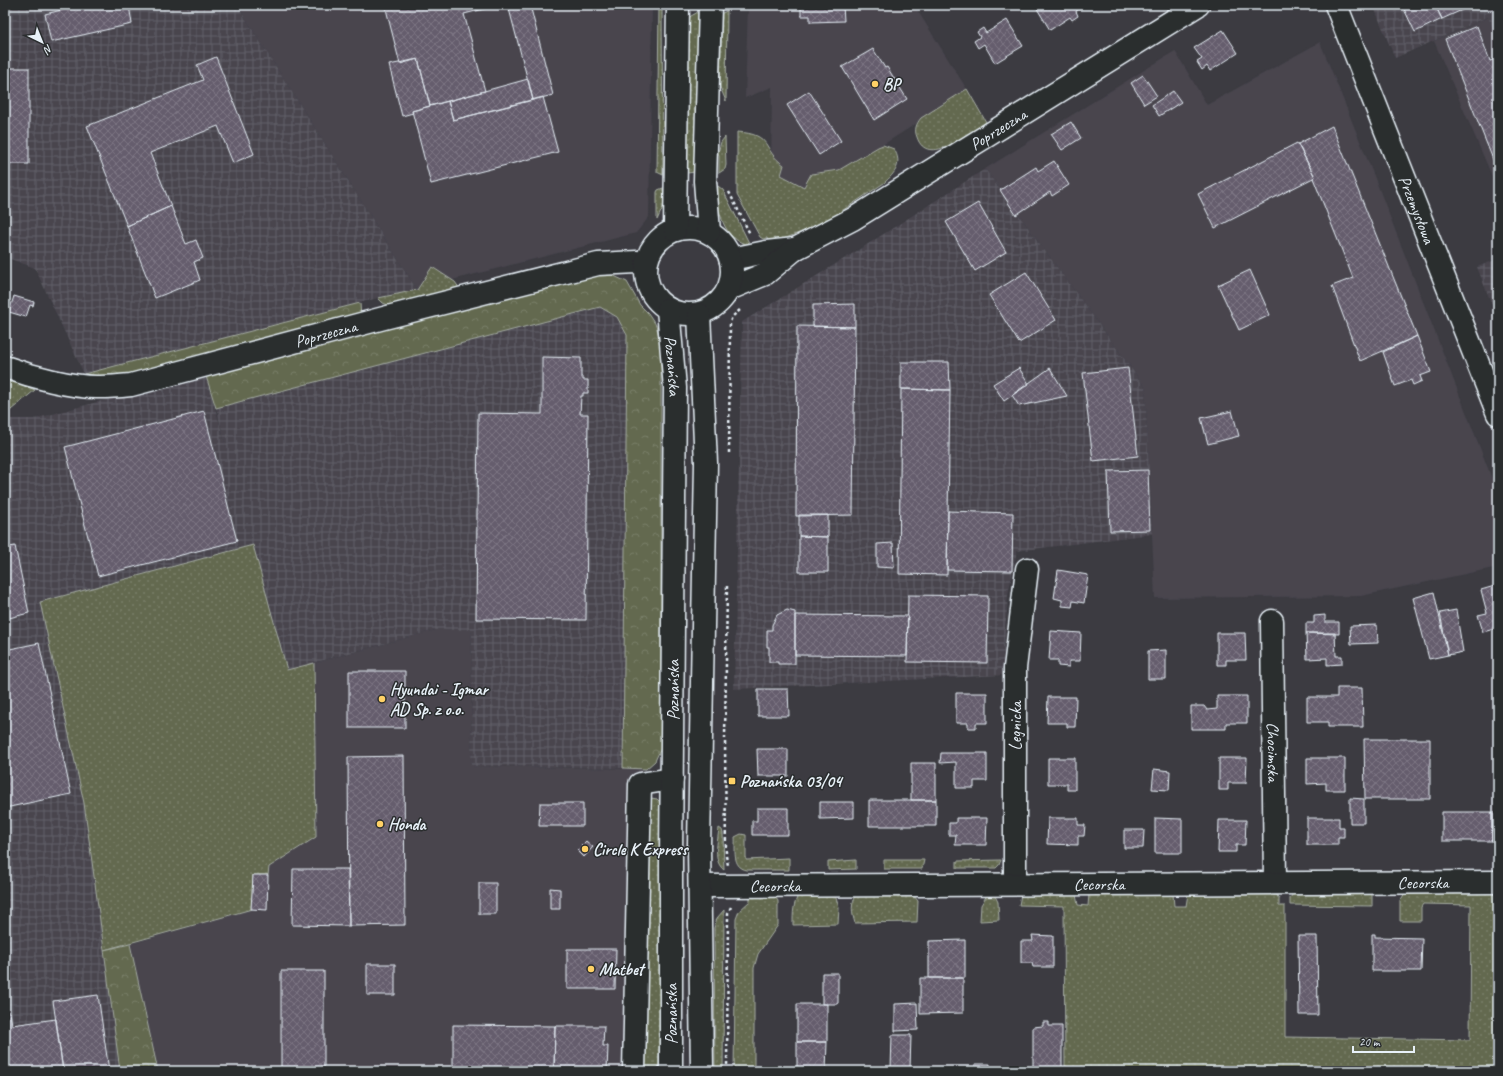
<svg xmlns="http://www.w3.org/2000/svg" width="1503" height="1076" font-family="Caveat,sans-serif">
<defs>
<pattern id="industrial-grid" width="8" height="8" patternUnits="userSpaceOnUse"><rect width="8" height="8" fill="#48454e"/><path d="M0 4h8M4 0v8" fill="none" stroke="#626068"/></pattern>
<pattern id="grass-dots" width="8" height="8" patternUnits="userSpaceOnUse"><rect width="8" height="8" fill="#63694f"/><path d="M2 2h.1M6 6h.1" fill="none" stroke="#797f69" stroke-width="1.8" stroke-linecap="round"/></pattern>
<pattern id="forest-crowns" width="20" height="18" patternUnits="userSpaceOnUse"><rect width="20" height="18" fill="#63694f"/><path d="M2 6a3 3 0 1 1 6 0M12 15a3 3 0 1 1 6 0" fill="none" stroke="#797f69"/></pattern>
<pattern id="building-cross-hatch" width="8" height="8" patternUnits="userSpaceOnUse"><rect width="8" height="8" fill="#655d6d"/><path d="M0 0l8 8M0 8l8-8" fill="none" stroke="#7b7583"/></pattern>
</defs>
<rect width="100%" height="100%" fill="#3c3b41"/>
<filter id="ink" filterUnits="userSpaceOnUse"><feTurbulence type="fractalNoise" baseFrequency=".025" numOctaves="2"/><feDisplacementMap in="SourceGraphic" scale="8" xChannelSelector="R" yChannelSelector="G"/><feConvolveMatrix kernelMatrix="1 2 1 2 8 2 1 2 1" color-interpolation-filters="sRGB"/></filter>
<g filter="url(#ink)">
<path fill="#48454e" d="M 237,5 L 652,5 L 649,217 L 636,233 L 452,280 L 432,267 L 417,290 Z
M 748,5 L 914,5 L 968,91 L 800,197 L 771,182 L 772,87 L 745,98 Z
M 1489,17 L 1498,40 L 1498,190 L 1434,41 Z
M 1320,42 L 1376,181 L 1498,494 L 1498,567 L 1361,596 L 1155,598 L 1145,387 L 985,169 L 1175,51 L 1207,105 Z
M 435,630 L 472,630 L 471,766 L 646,769 L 642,1071 L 158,1071 L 130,944 L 252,909 L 253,875 L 316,837 L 314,663 Z"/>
<path fill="url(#industrial-grid)" d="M 5,5 L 237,5 L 417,290 L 378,298 L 84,374 L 35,268 L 5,257 Z
M 1373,5 L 1498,5 L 1498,40 L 1488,17 L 1395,58 Z
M 985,169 L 1145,387 L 1152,534 L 1017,551 L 1008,594 L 1002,675 L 734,689 L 742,322 L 868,244 Z
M 1498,259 L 1498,320 L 1477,267 Z
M 600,307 L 617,317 L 627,335 L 625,627 L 623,768 L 471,766 L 472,630 L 435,630 L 287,670 L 253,545 L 40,602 L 84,803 L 120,1071 L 5,1071 L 5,419 L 34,419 L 205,373 L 226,446 L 216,408 Z"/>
<path fill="url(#grass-dots)" stroke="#a6ada4" d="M 659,7 L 662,10 L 663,175 L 657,172 Z
M 727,11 L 726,101 L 720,87 L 722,13 Z
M 698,12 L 695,172 L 687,173 L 686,21 L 691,16 Z
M 967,89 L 986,122 C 971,132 927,169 917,137 C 914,130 916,124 921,118 Z
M 737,132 C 774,134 761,150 784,165 L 781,175 L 804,187 L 811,174 L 839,170 L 878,147 L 883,145 L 894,149 C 903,164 895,173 884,183 L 822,224 L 773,243 L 768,241 L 767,238 L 763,239 L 760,237 L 737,195 Z
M 725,137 L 726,165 L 725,169 L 719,173 L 719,155 L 718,153 L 721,142 Z
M 718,186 L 723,190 L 750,245 C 723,241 716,209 718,186 Z
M 663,188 L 664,205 L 657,220 L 657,192 L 658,190 Z
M 432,267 L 455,282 L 460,289 L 393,307 L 383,303 L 378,298 L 417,290 Z
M 5,378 L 35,390 L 5,415 Z
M 253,545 L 287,670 L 314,663 L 316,837 L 269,867 L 268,875 L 253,875 L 252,909 L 104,950 L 84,803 L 40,602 Z
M 651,798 L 657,799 L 661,803 L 659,1071 L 644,1071 Z
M 719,828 L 722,830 L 723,834 L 724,870 C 712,861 718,841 719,828 Z
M 741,834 L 746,835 L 746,860 L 789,858 L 789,870 L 747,870 C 731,867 736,849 735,837 Z
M 856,860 L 856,869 L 828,870 L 828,862 Z
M 884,860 L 924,860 L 922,869 L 884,869 Z
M 1001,860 L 999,865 L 996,868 L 957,868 L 957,861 Z
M 1372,893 L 1372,906 L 1290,905 L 1290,898 L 1293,894 Z
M 1405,893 L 1498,893 L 1498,1071 L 1065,1071 L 1064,906 L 1019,905 L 1021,895 L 1076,895 L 1078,905 L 1088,906 L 1089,894 L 1173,894 L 1174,906 L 1186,906 L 1188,894 L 1276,894 L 1279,899 L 1279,906 L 1285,906 L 1285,1037 L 1470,1040 L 1471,905 L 1423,904 L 1421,907 L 1421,921 L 1400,921 L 1400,901 Z
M 799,894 L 835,895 L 839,908 L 838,924 L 793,925 C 793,913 793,904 799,894 Z
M 750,895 L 774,895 L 778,901 L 778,925 L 758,954 L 754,968 L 754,1071 L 734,1071 L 736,919 L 739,911 L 750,901 Z
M 857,895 L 914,896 L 918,901 L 917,922 L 855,923 C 852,914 850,903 857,895 Z
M 987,895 L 995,896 L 998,902 L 999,920 L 980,921 L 981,905 Z
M 724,910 L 723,1071 L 715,1071 L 714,928 L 717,918 Z"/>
<path fill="url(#forest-crowns)" stroke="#a6ada4" d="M 596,272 L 612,275 L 627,282 L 640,305 L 648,313 L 656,325 L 661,344 L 661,748 L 655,761 L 646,769 L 623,768 L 627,335 L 617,317 L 600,307 L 216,408 L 205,373 Z
M 360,303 L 361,319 L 196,362 L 100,381 L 84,374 Z
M 130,944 L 158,1071 L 120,1071 L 104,950 Z"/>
<path fill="url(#building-cross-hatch)" stroke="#e8f1f8" d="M 83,5 L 129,5 L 132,24 L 51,42 L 45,14 Z
M 385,5 L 500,5 L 464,14 L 485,91 L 430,106 L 418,59 L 400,64 Z
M 508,5 L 530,5 L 553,95 L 533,100 Z
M 801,5 L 843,5 L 844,21 L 810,22 L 810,16 L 801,16 Z
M 1039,5 L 1085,5 L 1085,6 L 1076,11 L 1078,16 L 1072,20 L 1070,17 L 1050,30 L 1036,7 Z
M 1402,5 L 1435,5 L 1442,19 L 1415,32 Z
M 1435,5 L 1473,5 L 1442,19 Z
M 1007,20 L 1023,46 L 995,63 L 984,44 L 978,48 L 974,41 L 980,37 L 977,32 L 983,28 L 986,33 Z
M 1477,26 L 1490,61 L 1497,58 L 1498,62 L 1498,69 L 1494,70 L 1498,79 L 1498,172 L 1445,39 Z
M 1223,30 L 1238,53 L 1210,71 L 1207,66 L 1202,70 L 1197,62 L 1202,59 L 1194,48 Z
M 873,49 L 885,68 L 887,67 L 907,99 L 874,120 L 842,67 Z
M 216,57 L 254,154 L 233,163 L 218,126 L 150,153 L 171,206 L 127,226 L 87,126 L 203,80 L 197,65 Z
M 418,59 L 430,106 L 412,111 L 413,113 L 402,116 L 389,65 Z
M 5,68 L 29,68 L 29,164 L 5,164 Z
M 1143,75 L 1157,96 L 1144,104 L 1131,83 Z
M 528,79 L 533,100 L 453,120 L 448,101 Z
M 809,91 L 841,141 L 819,155 L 787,105 Z
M 1173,91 L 1181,102 L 1159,116 L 1152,105 Z
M 543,97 L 558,152 L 431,184 L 412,111 L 448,101 L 453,120 Z
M 1071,122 L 1081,138 L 1062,150 L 1051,134 Z
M 1332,126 L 1417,336 L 1360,361 L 1332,286 L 1353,278 L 1313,178 L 1315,177 L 1298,144 Z
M 1297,143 L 1315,177 L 1215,228 L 1198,194 Z
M 1054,161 L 1069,185 L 1052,196 L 1050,192 L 1016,215 L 1000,190 L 1036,167 L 1038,171 Z
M 978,203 L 1006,252 L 975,271 L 946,222 Z
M 171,206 L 186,244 L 196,240 L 203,258 L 194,262 L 200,280 L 155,298 L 127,226 Z
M 1250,270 L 1270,315 L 1239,330 L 1218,285 Z
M 1026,272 L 1056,320 L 1019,343 L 989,295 Z
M 14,296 L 34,302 L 33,306 L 30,305 L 26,317 L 9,312 Z
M 855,304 L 855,327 L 813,326 L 813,305 Z
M 797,326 L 855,327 L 853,515 L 796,516 Z
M 1417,336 L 1431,372 L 1420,376 L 1422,381 L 1413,385 L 1411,380 L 1395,386 L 1383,352 Z
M 542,357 L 581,358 L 581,377 L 583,377 L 583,380 L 588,380 L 588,393 L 583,393 L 583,396 L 581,396 L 580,414 L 588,414 L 586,620 L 476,619 L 478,413 L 542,414 Z
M 901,362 L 949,362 L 950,390 L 901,389 Z
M 1019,368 L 1029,384 L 1004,401 L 993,384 Z
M 1050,368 L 1067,396 L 1019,406 L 1012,395 Z
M 1128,368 L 1138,456 L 1093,461 L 1083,373 Z
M 901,389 L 950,390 L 947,575 L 899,574 Z
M 204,411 L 237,541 L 98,576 L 65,447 Z
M 1232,411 L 1239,436 L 1208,444 L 1201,418 Z
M 1148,470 L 1150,530 L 1110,531 L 1108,471 Z
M 948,511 L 1013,513 L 1012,571 L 947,570 Z
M 799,515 L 828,515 L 828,537 L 799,536 Z
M 799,536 L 828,537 L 828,572 L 799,572 Z
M 893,543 L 894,568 L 877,567 L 877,544 Z
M 15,546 L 29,613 L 5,619 L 5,548 Z
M 1058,570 L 1088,575 L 1084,603 L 1073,601 L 1072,607 L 1062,606 L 1062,600 L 1054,598 Z
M 1498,585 L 1498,628 L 1483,632 L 1478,615 L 1487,613 L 1481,590 Z
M 1434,592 L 1448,655 L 1429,659 L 1413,598 Z
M 908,595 L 988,596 L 987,663 L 907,662 Z
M 787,610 L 795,612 L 795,664 L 778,664 L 778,662 L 769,662 L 769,647 L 767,647 L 767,630 L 772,630 L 772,625 L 777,615 Z
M 1456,610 L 1463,652 L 1448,655 L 1440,613 Z
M 795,615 L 908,616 L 907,656 L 795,655 Z
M 1325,615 L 1325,622 L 1339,622 L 1339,634 L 1306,633 L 1306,623 L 1314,623 L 1314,616 Z
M 1377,625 L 1378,643 L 1351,644 L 1350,626 Z
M 1051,631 L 1081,633 L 1080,661 L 1069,661 L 1069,667 L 1058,666 L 1058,660 L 1049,660 Z
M 1217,633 L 1245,633 L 1246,660 L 1226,660 L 1226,665 L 1217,665 Z
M 1306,633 L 1335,633 L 1336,656 L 1342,656 L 1342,664 L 1327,665 L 1327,658 L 1307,659 Z
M 39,643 L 71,794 L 5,808 L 5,650 Z
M 1166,650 L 1166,679 L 1148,679 L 1148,651 Z
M 349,671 L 405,671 L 405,728 L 349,728 Z
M 1337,688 L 1362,688 L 1363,727 L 1328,727 L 1328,722 L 1307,722 L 1307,697 L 1337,697 Z
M 758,689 L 788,689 L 789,716 L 758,716 Z
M 956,693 L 987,693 L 987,723 L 976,723 L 976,728 L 968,728 L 968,723 L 956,723 Z
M 1217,696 L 1247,696 L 1247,723 L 1226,723 L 1226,729 L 1191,729 L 1191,706 L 1204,706 L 1207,710 L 1217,709 Z
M 1048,697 L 1076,697 L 1075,727 L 1067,727 L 1067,723 L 1047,723 Z
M 1364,739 L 1430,739 L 1430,799 L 1365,799 Z
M 757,749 L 788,749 L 788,776 L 758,776 Z
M 941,753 L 987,753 L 987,781 L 974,781 L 974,788 L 956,788 L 956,762 L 940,763 Z
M 404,756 L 405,925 L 349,926 L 348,757 Z
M 1048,758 L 1075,758 L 1075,790 L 1067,790 L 1067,784 L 1048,784 Z
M 1219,758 L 1247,758 L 1246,783 L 1228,783 L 1228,790 L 1219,790 Z
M 1307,758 L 1345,758 L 1345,790 L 1326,790 L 1326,783 L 1307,784 Z
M 911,763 L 936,763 L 936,800 L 911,800 Z
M 1154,769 L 1170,771 L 1169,790 L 1152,789 Z
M 1350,798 L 1364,799 L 1364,823 L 1350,823 Z
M 869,800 L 936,800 L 936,826 L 869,826 Z
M 820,802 L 854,802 L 854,818 L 820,819 Z
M 540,803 L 583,803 L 583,826 L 539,826 Z
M 757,808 L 788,808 L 788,835 L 752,835 L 752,821 L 757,821 Z
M 1442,812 L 1492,812 L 1492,841 L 1442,841 Z
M 1492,812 L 1498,812 L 1498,841 L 1492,841 Z
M 956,818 L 987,818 L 986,845 L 955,845 L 956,835 L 949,835 L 949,823 L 956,823 Z
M 1048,818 L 1078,818 L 1078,825 L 1085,825 L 1084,836 L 1078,836 L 1078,845 L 1047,844 Z
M 1155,818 L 1182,819 L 1182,853 L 1155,853 Z
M 1307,818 L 1339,818 L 1339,827 L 1344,827 L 1344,837 L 1338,837 L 1338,845 L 1307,845 Z
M 1219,820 L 1246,820 L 1245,845 L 1236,845 L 1236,852 L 1218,852 Z
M 1124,830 L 1144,830 L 1143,848 L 1124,848 Z
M 586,841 L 593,847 L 584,857 L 577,850 Z
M 293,869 L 348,869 L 349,926 L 292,925 Z
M 253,875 L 268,875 L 267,910 L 251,909 Z
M 479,883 L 496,883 L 496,914 L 479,914 Z
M 550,888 L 560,889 L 560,909 L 550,909 Z
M 1372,934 L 1375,934 L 1375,937 L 1422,938 L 1421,971 L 1372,971 Z
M 1032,935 L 1053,936 L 1053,967 L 1033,967 L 1032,963 L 1021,963 L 1021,941 L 1033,941 Z
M 1298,936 L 1317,936 L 1318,1015 L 1299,1015 Z
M 965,940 L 965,978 L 929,978 L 929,941 Z
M 567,949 L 616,949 L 615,989 L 567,989 Z
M 367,964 L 395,964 L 395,995 L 367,995 Z
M 281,971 L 324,971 L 324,1071 L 281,1071 Z
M 822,973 L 838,973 L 838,1004 L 822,1004 Z
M 920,978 L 963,978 L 963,1013 L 920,1014 Z
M 98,995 L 109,1071 L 63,1071 L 53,1001 Z
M 917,1003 L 918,1030 L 895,1031 L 895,1004 Z
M 797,1004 L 827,1004 L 827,1042 L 797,1042 Z
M 5,1012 L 10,1012 L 12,1025 L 56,1019 L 63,1071 L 5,1071 Z
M 1043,1022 L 1049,1022 L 1049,1026 L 1062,1026 L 1062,1071 L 1033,1071 L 1033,1027 L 1043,1026 Z
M 453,1025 L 555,1026 L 554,1071 L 453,1071 Z
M 555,1026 L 604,1026 L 603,1046 L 608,1046 L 607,1071 L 554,1071 Z
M 892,1035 L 911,1035 L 910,1069 L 891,1069 Z
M 797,1042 L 827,1042 L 826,1071 L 797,1071 Z
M 975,1064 L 990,1064 L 990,1071 L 971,1071 L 975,1070 Z
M 852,1069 L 871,1069 L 871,1071 L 852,1071 Z
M 871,1069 L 921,1070 L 921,1071 L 871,1071 Z
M 921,1070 L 971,1071 L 921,1071 Z"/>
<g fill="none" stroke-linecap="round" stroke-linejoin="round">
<defs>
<g id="minor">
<path id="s1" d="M 1336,5 L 1498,414"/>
<path d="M 731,259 L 766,252 L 795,249"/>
<path id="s2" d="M 729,289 L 765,274 L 795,249 L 853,219 L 1198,5"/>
<path id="s3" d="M 5,367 C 30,376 73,388 100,387 C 110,387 121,386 131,385 L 384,318 L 598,264 L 637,262 L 646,265"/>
<path id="s4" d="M 1272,621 L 1275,883"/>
<path d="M 1015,884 L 1015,668 L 1027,569"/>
<path id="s5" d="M 701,886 L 1498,882"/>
<path d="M 634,1071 L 640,784 L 672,779"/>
</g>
<g id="major">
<circle cx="689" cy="271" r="43"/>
<path d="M 675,230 L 678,5"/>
<path d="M 709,232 L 705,181 L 710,5"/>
<path id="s6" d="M 668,309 L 675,388 L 671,858 L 671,1071"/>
<path d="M 699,314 L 706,463 L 699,846 L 702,1071"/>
</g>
</defs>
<use href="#minor" stroke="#e8f1f8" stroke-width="25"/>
<use href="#major" stroke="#e8f1f8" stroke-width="25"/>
<path stroke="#e8f1f8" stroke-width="2.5" stroke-dasharray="3 3" stroke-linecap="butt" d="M 729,192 L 750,234
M 729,453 L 730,322 L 732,317 L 741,309
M 727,586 L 725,739 L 726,856 L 728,865
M 727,1071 L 728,913 L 731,907"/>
<use href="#minor" stroke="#2a2d2e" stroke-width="22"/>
<use href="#major" stroke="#2a2d2e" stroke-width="22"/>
</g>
</g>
<g fill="#ffd166" stroke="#2a2d2e" stroke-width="1.5">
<circle cx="875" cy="84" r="4"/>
<circle cx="382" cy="699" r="4"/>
<rect x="728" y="777" width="8" height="8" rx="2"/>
<circle cx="380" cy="824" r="4"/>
<circle cx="585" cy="849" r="4"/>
<circle cx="591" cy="969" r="4"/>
</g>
<g text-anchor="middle" stroke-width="3" stroke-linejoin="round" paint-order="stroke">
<g font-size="17" font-weight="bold" fill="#e8f1f8" stroke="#2a2d2e" text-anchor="start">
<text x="883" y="90">BP</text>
<text x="390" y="695">Hyundai - Igmar<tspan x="390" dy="20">AD Sp. z o.o.</tspan></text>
<text x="740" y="787">Poznańska 03/04</text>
<text x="388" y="830">Honda</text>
<text x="593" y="855">Circle K Express</text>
<text x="599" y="975">Matbet</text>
</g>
<g font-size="17" fill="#e8f1f8" stroke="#2a2d2e">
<text dy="6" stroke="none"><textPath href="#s2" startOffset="314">Poprzeczna</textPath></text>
<text dy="6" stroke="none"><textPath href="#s1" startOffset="220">Przemysłowa</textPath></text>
<text dy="6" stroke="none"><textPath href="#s3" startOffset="330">Poprzeczna</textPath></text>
<text dy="6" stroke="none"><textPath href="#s6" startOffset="57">Poznańska</textPath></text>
<text transform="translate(673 690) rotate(-90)" y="6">Poznańska</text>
<text transform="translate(1015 726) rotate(-90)" y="6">Legnicka</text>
<text dy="6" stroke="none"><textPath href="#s4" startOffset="131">Chocimska</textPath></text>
<text dy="6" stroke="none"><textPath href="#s5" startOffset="722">Cecorska</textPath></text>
<text dy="6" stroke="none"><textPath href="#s5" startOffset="398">Cecorska</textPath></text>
<text dy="6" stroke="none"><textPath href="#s5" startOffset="74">Cecorska</textPath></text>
<text transform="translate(671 1014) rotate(-90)" y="6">Poznańska</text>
</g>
</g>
<rect width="1503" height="1076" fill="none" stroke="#2a2d2e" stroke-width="20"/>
<rect x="10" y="10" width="1483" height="1056" fill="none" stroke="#e8f1f8" stroke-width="1.5" filter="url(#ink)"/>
<g transform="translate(42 42) rotate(137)" stroke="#2a2d2e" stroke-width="3" paint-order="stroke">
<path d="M0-3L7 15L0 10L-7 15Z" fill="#e8f1f8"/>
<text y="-6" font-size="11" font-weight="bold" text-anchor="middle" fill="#e8f1f8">N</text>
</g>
<path d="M1353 1046v6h61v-6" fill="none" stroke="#e8f1f8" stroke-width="2"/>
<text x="1359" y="1046" font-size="12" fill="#e8f1f8" stroke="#2a2d2e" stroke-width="3" paint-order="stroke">20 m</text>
</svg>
